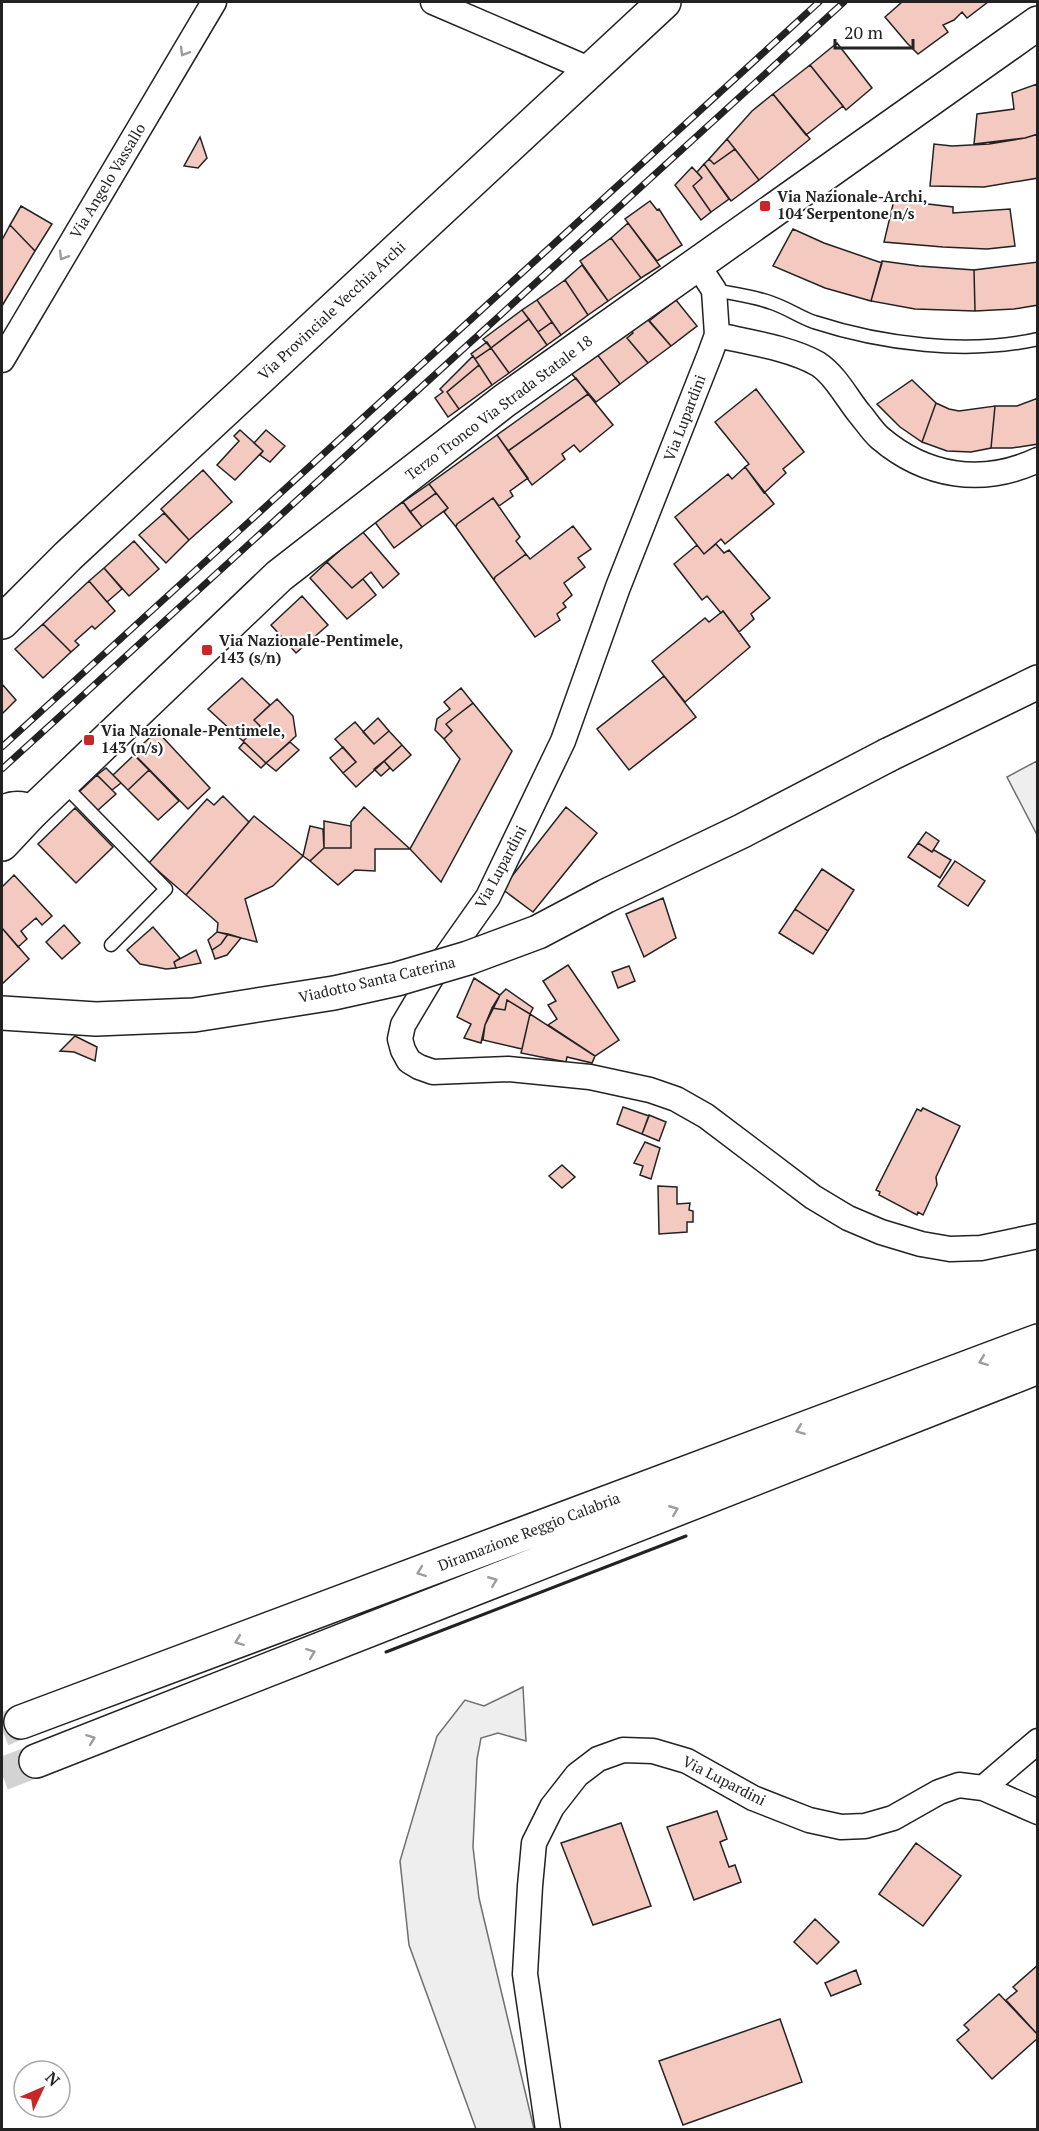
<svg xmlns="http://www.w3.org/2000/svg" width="1039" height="2131" font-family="'PT Serif',serif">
<rect width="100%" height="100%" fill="#fff"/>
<path fill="#eee" stroke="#6f6f6f" stroke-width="1.5" d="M 1037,761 L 1037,835 L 1007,777 Z
M 523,1687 L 526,1741 L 498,1733 L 481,1738 L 477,1759 L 473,1847 L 479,1898 L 534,2129 L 476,2129 L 409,1945 L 400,1861 L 437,1736 L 465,1700 L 484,1706 Z"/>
<path fill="#f3c9c0" stroke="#222" stroke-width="1.5" d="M 902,2 L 988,2 L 967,18 L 962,12 L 954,20 L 943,25 L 948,32 L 918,54 L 907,43 L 885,17 Z
M 837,43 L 872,88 L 846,110 L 810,65 Z
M 810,65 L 843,106 L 806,135 L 773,94 Z
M 1037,84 L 1038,134 L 1025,138 L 974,144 L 977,114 L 1014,109 L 1012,93 Z
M 773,94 L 810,139 L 759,180 L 727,139 L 752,111 Z
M 1038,134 L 1038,178 L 984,187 L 930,186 L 934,144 L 952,146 L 989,144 L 1025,138 Z
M 200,137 L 207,158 L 198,168 L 184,166 Z
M 727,139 L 735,149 L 714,164 L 709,159 Z
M 735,149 L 759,180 L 731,201 L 704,164 L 709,159 L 714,164 Z
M 704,164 L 729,199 L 711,212 L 693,186 L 702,178 L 697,172 Z
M 692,167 L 702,178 L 693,186 L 711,212 L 701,220 L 675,185 Z
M 894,200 L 953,207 L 953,213 L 1010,209 L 1015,246 L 987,249 L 943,247 L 884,242 Z
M 650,201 L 657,210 L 659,209 L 682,245 L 657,261 L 625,219 Z
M 21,206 L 52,224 L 35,251 L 10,225 Z
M 628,223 L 660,266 L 641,278 L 611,238 Z
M 10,225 L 35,251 L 2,306 L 2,240 Z
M 793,229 L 824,243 L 882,263 L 871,301 L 825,288 L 773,266 Z
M 611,238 L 641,278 L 608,301 L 580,261 Z
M 882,261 L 919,266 L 974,270 L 975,311 L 915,309 L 871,301 Z
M 1038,262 L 1038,305 L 1014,309 L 975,311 L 974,270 Z
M 582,265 L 608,301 L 588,315 L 565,280 Z
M 565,280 L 588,315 L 561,335 L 537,300 Z
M 537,300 L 552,322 L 538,332 L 522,310 Z
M 676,300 L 697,326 L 671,346 L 649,321 Z
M 522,310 L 529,319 L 491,348 L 483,339 Z
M 647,318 L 671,346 L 648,363 L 627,338 L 633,333 L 631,329 Z
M 529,319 L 547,345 L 509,373 L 491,348 Z
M 552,322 L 561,335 L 547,345 L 538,332 Z
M 631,329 L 633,333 L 627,338 L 648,363 L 620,384 L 596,353 Z
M 487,342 L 491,348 L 475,359 L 471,354 Z
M 491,348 L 509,373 L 492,385 L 475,359 Z
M 596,353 L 620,384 L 596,402 L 571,373 Z
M 473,356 L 479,365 L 447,392 L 459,409 L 448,417 L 435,398 L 443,392 L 440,389 Z
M 479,365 L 492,385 L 459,409 L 447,392 Z
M 576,378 L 588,394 L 508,451 L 497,435 Z
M 912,380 L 936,403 L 922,442 L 900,427 L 877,404 Z
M 756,389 L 804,452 L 783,469 L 786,473 L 764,493 L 745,467 L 749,464 L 715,422 Z
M 588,394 L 613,425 L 580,452 L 574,445 L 562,454 L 565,459 L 532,485 L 508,451 Z
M 1038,398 L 1038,444 L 1012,448 L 991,448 L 995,406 L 1017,406 Z
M 936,403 L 949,409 L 959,411 L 995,406 L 991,448 L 971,452 L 947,451 L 922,442 Z
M 240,430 L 263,451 L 235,480 L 217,465 L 239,441 L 234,436 Z
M 266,430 L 285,446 L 270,462 L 260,455 L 263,451 L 254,443 Z
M 497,435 L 528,478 L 510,491 L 513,496 L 499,506 L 493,498 L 457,524 L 456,527 L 444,512 L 448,508 L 429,484 Z
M 745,467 L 774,504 L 725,544 L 721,539 L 704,554 L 675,517 L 728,474 L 732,479 Z
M 203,470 L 232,502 L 189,540 L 161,509 Z
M 429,484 L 436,493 L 410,512 L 403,502 Z
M 436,493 L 448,508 L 422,527 L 410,512 Z
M 493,498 L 520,537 L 516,541 L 526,554 L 495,577 L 494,580 L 456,527 L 457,524 Z
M 403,502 L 422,527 L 394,548 L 374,521 Z
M 164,513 L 189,540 L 166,563 L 139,535 Z
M 573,526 L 591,549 L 578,558 L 585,567 L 564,583 L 572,595 L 563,603 L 566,607 L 557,614 L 560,620 L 535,637 L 494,580 L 495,577 L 526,554 L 530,559 Z
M 362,531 L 399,574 L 383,588 L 371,572 L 352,588 L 327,562 Z
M 134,541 L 159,569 L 129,596 L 104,568 Z
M 716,544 L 724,553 L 729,550 L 770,598 L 751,614 L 754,619 L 739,632 L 723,611 L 721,613 L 707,596 L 702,600 L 674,564 L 697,545 L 704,554 Z
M 327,562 L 352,588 L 363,579 L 376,595 L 347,619 L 310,578 Z
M 104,568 L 122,589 L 107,602 L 89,581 Z
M 89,581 L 115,611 L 95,629 L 92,626 L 75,641 L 79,645 L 71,652 L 43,624 Z
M 302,596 L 328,625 L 296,653 L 271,625 Z
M 723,611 L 750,647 L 685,702 L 652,661 L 705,618 L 709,622 Z
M 43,624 L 71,652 L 43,678 L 15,649 Z
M 664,676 L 696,717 L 629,770 L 597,729 Z
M 242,678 L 270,705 L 254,720 L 260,726 L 243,741 L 208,709 Z
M 2,684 L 16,700 L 2,714 Z
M 461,688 L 473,703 L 446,724 L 452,731 L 444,739 L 435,730 L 437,719 L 450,709 L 444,702 Z
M 277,699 L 293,716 L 296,736 L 266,763 L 243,741 L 260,726 L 254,720 Z
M 473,703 L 512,751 L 441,882 L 410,849 L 460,759 L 444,739 L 452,731 L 446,724 Z
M 378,718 L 389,731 L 374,744 L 363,732 Z
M 355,722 L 374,744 L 389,731 L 402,745 L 356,787 L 343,773 L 356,762 L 335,739 Z
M 157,731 L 210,788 L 188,809 L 133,753 Z
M 244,742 L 266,763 L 261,768 L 239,748 Z
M 290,742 L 299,750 L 276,771 L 266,763 Z
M 402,745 L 411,755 L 393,771 L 384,761 Z
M 343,747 L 356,762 L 343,773 L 330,758 Z
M 134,755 L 149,770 L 128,790 L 113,775 Z
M 384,761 L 390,768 L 381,776 L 374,769 Z
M 106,768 L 121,783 L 112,790 L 97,775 Z
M 149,770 L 179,801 L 158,820 L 128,790 Z
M 97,775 L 116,794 L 97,811 L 79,792 Z
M 223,796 L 249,822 L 186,895 L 149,863 L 207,799 L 214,805 Z
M 364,807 L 410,849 L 375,849 L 375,871 L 355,870 L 338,885 L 310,861 L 324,848 L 351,848 L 351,822 Z
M 566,807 L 597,833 L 533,912 L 502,889 Z
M 75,808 L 113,847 L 76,883 L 38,844 Z
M 254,816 L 303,856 L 273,886 L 245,899 L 257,942 L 217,932 L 218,923 L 186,895 Z
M 324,821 L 351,826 L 351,848 L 324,848 Z
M 310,826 L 323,829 L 324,848 L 310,861 L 303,856 Z
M 926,832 L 939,841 L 932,852 L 918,843 Z
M 918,843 L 932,852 L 934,850 L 951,860 L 940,878 L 908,857 Z
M 955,861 L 985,881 L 968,906 L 938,886 Z
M 822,869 L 854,890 L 828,931 L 795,909 Z
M 14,875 L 52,916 L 42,925 L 36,918 L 21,931 L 27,939 L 18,947 L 2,928 L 2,887 Z
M 663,898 L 676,938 L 644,957 L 626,914 Z
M 795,909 L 828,931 L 813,954 L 779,933 Z
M 64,925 L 80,943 L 62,959 L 46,942 Z
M 153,927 L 180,958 L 174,962 L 176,968 L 166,969 L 140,964 L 127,950 Z
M 2,928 L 29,959 L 2,984 Z
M 217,932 L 228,934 L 221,944 L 212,950 L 208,940 Z
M 228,934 L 241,938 L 227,955 L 215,959 L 212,950 L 221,944 Z
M 196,950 L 201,963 L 176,968 L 174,962 Z
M 568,965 L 619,1040 L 595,1056 L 548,1025 L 557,1019 L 548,1005 L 556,1001 L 543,981 Z
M 629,966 L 635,981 L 618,988 L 612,972 Z
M 474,978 L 500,995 L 485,1025 L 481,1043 L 464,1038 L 471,1024 L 457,1017 Z
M 506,989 L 533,1008 L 530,1014 L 507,1000 L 505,1010 L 492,1008 L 500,995 Z
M 507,1000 L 530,1014 L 522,1049 L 483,1040 L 485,1025 L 492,1008 L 505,1010 Z
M 530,1014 L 595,1056 L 592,1063 L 567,1057 L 566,1062 L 521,1053 Z
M 75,1036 L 97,1047 L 95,1061 L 74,1052 L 60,1051 Z
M 623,1107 L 649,1116 L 642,1134 L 617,1124 Z
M 923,1108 L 960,1126 L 936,1177 L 937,1185 L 923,1215 L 918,1212 L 917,1215 L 879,1195 L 880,1192 L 876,1190 L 917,1109 L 921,1111 Z
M 649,1115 L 666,1122 L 659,1141 L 642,1134 Z
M 645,1142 L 660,1148 L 651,1179 L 640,1175 L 643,1166 L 634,1163 Z
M 562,1165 L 575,1177 L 562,1188 L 549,1176 Z
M 658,1186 L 677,1187 L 677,1204 L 690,1203 L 689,1210 L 693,1211 L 693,1222 L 687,1222 L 687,1232 L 659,1234 Z
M 717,1811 L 727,1839 L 720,1842 L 729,1867 L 735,1865 L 741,1882 L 694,1900 L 667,1827 Z
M 621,1823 L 651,1906 L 593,1925 L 561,1843 Z
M 916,1843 L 961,1876 L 923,1926 L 879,1894 Z
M 815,1919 L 839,1942 L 817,1964 L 794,1942 Z
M 1038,1965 L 1038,2035 L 1006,2000 L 1017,1991 L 1013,1987 Z
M 856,1970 L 861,1984 L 831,1996 L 825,1983 Z
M 999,1994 L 1038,2035 L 1038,2038 L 992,2079 L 957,2040 L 969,2030 L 964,2025 Z
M 780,2019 L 802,2082 L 683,2125 L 659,2061 Z"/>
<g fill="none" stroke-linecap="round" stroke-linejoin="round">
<path stroke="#d3d3d3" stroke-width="33" stroke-dasharray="33 16" stroke-linecap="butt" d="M 2,1730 L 21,1722
M 2,1774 L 36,1761"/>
<defs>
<path id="lane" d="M 714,290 C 734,294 753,296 772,303 C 787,308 800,317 814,322 C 882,344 967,355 1038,339
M 63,784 L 166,889 L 111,945"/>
<path id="street" d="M 433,2 L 591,70
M 697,264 L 714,290 L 717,335 L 710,354 L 618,587 L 563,741 L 488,897 L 431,978 L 403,1025 L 400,1039 L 403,1050 L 409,1061 L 419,1067 L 433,1072 L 508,1069 L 590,1077 L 650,1090 L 676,1099 L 706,1116 L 813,1197 L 848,1218 L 881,1232 L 921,1244 L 950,1249 L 981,1248 L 1038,1236
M 717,335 C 748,342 790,348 818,364 C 835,375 847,398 859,413 C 866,421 872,431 880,438 C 926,477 982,486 1038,460
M 2,360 L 214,2
M 983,1788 L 1038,1812
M 548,2130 L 525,1974 L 530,1886 L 534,1843 L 552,1807 L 577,1775 L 598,1759 L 623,1750 L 653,1751 L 687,1761 L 753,1798 L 809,1820 L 841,1827 L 865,1826 L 893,1818 L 939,1792 L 959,1785 L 983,1788 L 1038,1741"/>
<path id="secondary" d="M 2,622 L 68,556 L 664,2
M 2,844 L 32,812"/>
<path id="primary" d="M 888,755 L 1038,682
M 2,813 C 12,807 21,807 32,812 L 279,576 L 504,401 L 1038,23"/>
<path id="highway" d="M 21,1722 L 1038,1341
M 36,1761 L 1038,1367"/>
</defs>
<use href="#lane" stroke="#222" stroke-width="15"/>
<use href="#street" stroke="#222" stroke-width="27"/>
<use href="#secondary" stroke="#222" stroke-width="36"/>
<use href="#primary" stroke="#222" stroke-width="36"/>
<use href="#highway" stroke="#222" stroke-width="36"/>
<use href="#lane" stroke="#fff" stroke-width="12"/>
<use href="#street" stroke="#fff" stroke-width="24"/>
<use href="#secondary" stroke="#fff" stroke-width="33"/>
<use href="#primary" stroke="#fff" stroke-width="33"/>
<use href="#highway" stroke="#fff" stroke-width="33"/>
<defs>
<path id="rail" d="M 2,747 L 819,2
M 2,769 L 844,2"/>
</defs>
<use href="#rail" stroke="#222" stroke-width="7"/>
<use href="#rail" stroke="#fff" stroke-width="4.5" stroke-dasharray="14" stroke-linecap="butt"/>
<defs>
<path id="primary-bridge" d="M 2,1013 L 96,1019 L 194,1015 L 334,993 L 397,979 L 468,958 L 538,932 L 606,896 L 742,831 L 888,755"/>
</defs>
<use href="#primary-bridge" stroke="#222" stroke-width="36" stroke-linecap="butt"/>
<use href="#primary-bridge" stroke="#fff" stroke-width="33"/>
<path stroke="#222" stroke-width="3" d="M 386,1652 L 686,1536"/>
</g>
<defs><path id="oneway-chevron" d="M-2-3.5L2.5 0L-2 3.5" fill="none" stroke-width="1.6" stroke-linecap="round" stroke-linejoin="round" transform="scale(1.5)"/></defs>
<g stroke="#9c9c9c">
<use href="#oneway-chevron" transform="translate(184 52) rotate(121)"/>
<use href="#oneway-chevron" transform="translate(63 256) rotate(121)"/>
<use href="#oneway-chevron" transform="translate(983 1361) rotate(159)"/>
<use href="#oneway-chevron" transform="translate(800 1430) rotate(159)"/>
<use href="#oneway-chevron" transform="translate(674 1510) rotate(-22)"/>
<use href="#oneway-chevron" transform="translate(421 1572) rotate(159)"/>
<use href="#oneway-chevron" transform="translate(493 1581) rotate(-22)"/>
<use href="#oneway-chevron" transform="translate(239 1641) rotate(159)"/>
<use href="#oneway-chevron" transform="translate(311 1653) rotate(-21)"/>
<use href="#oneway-chevron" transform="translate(91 1739) rotate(-21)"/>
</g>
<g fill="#c62828" stroke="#fff" stroke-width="2">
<rect x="759" y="200" width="12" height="12" rx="3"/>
<rect x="201" y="644" width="12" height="12" rx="3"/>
<rect x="83" y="734" width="12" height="12" rx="3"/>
</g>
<g text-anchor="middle" stroke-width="4.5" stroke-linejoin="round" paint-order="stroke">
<g font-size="15" fill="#222" stroke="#fff">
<text transform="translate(108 181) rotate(-59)" y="5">Via Angelo Vassallo</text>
<text transform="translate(332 311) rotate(-43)" y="5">Via Provinciale Vecchia Archi</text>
<text transform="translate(499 408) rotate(-37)" y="5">Terzo Tronco Via Strada Statale 18</text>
<text transform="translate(685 418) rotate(-69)" y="5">Via Lupardini</text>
<text transform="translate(501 867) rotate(-62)" y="5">Via Lupardini</text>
<text transform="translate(377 980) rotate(-13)" y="5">Viadotto Santa Caterina</text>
<text transform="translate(529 1532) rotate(-21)" y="5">Diramazione Reggio Calabria</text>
<text transform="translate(724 1781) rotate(27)" y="5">Via Lupardini</text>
</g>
<g font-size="15" font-weight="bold" fill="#222" stroke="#fff" text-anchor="start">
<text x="777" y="202">Via Nazionale-Archi,<tspan x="777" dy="17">104 Serpentone n/s</tspan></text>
<text x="219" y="646">Via Nazionale-Pentimele,<tspan x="219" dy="17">143 (s/n)</tspan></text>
<text x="101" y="736">Via Nazionale-Pentimele,<tspan x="101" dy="17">143 (n/s)</tspan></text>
</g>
</g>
<rect width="1039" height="2131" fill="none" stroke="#222222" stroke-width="6"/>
<g transform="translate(42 2089) rotate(46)"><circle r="28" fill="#ffffff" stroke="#a7a7a7" stroke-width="1.5"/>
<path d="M0-4.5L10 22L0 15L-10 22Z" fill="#c62828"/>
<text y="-9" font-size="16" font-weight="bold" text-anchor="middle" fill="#222222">N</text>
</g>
<path d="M835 39v9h78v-9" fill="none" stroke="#222222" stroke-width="3"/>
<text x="844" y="39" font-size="18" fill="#222222" stroke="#ffffff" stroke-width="4.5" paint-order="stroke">20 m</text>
</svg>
